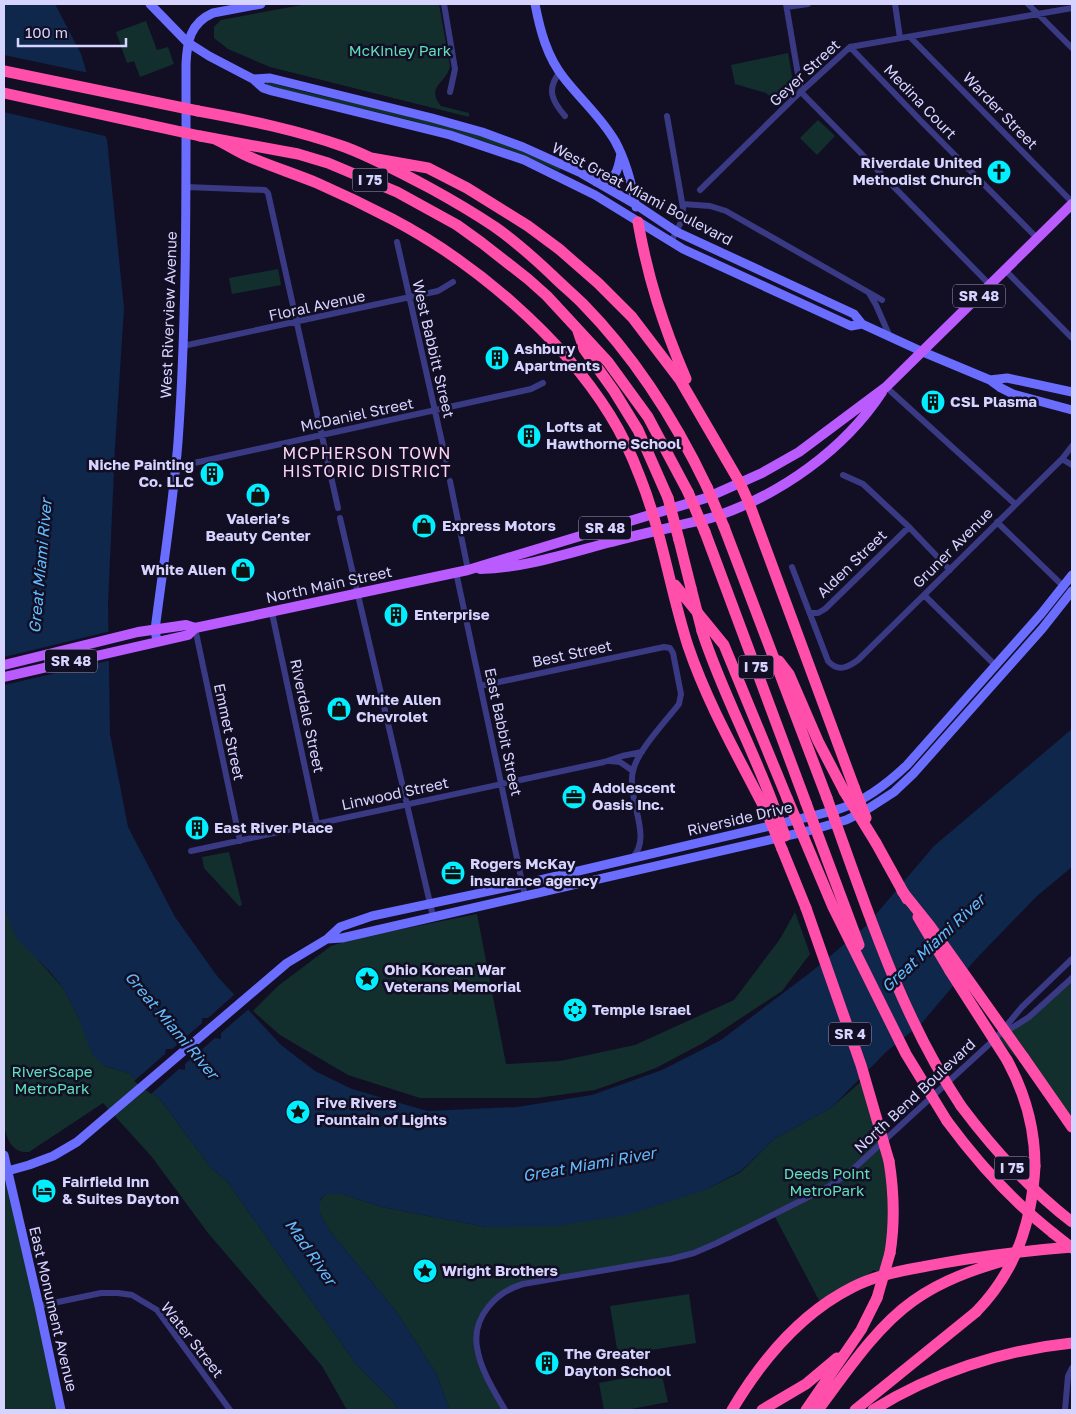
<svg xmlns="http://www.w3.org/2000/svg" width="1076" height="1414" font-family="'Golos Text',sans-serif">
<rect width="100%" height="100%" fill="#120f25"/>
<path fill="#122f2d" d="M 307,4 L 439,4 L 450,66 C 447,83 425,86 441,106 L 469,113 L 469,117 L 270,67 L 228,49 L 214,38 L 214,27 L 221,20 Z
M 146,21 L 157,50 L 168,47 L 174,64 L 140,77 L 134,61 L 127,63 L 116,32 Z
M 788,53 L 794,87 L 779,105 L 766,93 L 735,84 L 731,65 Z
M 267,82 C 352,106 443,116 524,152 C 536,157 551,162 561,169 L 559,171 C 473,130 378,113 286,91 L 266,85 L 266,82 Z
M 818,120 L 835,136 L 817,155 L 800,138 Z
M 278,269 L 281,285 L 232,294 L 229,278 Z
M 229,852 L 242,905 L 239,906 L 204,868 L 202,857 Z
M 4,907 L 11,922 L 14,933 L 63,988 L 104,1066 L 129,1073 L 160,1099 L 211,1168 L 227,1181 L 356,1364 L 393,1401 L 398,1410 L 347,1410 L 322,1366 L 208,1233 L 152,1157 L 103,1103 L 29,1152 C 11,1153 7,1139 4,1125 Z
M 795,912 L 810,954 L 782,991 L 703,1043 L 656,1068 L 595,1090 L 537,1098 L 420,1098 L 348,1075 L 280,1035 L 253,1011 L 278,986 L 331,946 L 353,939 L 477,914 L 506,1064 L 560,1061 L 635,1045 L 734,1000 L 780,939 Z
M 1072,978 L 1072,1117 L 997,1037 L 1029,1017 Z
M 865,1078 L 893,1196 L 884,1277 L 874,1270 L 822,1306 L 774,1215 L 694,1253 L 523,1284 L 491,1303 L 479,1324 L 478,1355 L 505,1410 L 450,1410 L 436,1373 L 395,1310 L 328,1229 L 320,1213 L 320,1201 L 326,1194 L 342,1194 L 382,1207 L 486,1227 L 705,1190 L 741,1172 L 774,1139 L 832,1107 Z
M 4,1171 L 61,1410 L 4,1410 Z
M 689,1294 L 696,1343 L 618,1355 L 610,1306 Z
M 661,1371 L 668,1402 L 626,1410 L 604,1410 L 599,1383 Z"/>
<path fill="#0e274b" d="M 4,4 L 55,4 L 81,54 L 107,140 L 124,308 L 115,447 L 108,604 L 110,734 L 128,827 L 175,917 L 217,976 L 281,1045 L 315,1071 L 352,1089 L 427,1111 L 517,1107 L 592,1095 L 662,1070 L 721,1040 L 811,972 L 866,926 L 934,846 L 1072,729 L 1072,867 L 1037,896 L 975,960 L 921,1024 L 887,1051 L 832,1107 L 774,1139 L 741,1171 L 705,1190 L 627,1215 L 557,1226 L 486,1227 L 382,1207 L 342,1194 L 326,1194 L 320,1200 L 320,1213 L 328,1229 L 395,1310 L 436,1373 L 450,1410 L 398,1410 L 393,1401 L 356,1364 L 227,1181 L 211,1168 L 160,1099 L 129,1073 L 104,1066 L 92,1054 L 79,1019 L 63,988 L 50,972 L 18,940 C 11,930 10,918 4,907 Z"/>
<path fill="#120f25" d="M 4,55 L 89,73 L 109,137 L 4,112 Z
M 111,631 L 112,660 L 4,685 L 4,657 Z
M 236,993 L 250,1008 L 221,1033 L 221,1039 L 215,1038 L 185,1064 L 185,1070 L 179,1069 L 151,1094 L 134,1081 L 165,1054 L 166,1049 L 172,1049 L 202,1023 L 202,1018 L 208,1018 Z"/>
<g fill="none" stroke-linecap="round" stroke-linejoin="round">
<path stroke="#3a3a84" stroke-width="6" d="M 444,4 L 455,69 L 450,92
M 786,4 L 801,92 L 990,285
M 895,4 L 900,38
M 1028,4 L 1072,48
M 787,7 L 808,4
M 910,37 L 1072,202
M 850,47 L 921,121 L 1037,238
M 560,72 C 546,89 552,101 565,116
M 667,116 L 683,208 L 682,220 L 671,242
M 186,187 L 265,190 L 268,193 L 338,508
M 700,190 L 794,98 L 850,47 L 1072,8
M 683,204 L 710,206 L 726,211 L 882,300
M 397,242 L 446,460
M 1005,270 L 1072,338
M 869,293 L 876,305 L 890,337
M 183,346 L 438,291 L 453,282
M 886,387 L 1015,504
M 1062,459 L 1072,465
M 176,467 L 531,389 L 543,383
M 843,475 L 863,484 L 909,527 L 950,570
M 450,481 L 468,570
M 340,518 L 433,916
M 997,522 L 1064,587
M 792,567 L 828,661 C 838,672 847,668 858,660 L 1062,459 L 1072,446
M 456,572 L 525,896
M 924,595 L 996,666
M 272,613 L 317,824
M 810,613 L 818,613 L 825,609 L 909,527
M 195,628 L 240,841
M 480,686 L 664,647 L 670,648 L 673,653 L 681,694 L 679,704 C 666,721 637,751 633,771 C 626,798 653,836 633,857
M 610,761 L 620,762 L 633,771
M 191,851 L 604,762 L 622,756 L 642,752
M 1004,1033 L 1029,1017 L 1072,978
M 39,1306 L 101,1293 L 118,1293 L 132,1295 L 157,1310 L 230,1410
M 505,1410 C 494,1391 480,1369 477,1347 C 472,1317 496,1292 523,1284 L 671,1259 L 694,1253 L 717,1243 L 830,1186 L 851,1171 L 997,1037 L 1022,1007 L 1072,959
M 1065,1410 L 1068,1376 L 1072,1368"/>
<path stroke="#6b6dff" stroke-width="9" d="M 150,4 L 187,42 L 209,56 L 253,79 L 270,78 L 432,118 L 482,132 L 523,147 L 581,173 L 635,204 L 677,232 L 854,314 L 862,324 L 923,352 L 990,380 L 1001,388 L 1013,394 L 1072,410
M 535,4 C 540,30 547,57 564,78 C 581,100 601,117 615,141 C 626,161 632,184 636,207
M 253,79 L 263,88 L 272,91 L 450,135 L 524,160 L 595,195 L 683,249 L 851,326 L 862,324
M 596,182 C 617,180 618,171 621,153
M 990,380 L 1007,378 L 1072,392
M 157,641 L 155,630 C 163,567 173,505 178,442 C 187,316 186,190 186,64 C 187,42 190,23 213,13 L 261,4
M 327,939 L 342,938 L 808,831 L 846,820 L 863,812 L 894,792 L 913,774 L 1042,629 L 1072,591
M 4,1155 L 39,1306 L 61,1410
M 4,1172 L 29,1165 L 53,1156 L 77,1142 L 287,963 L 327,939 L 340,927 L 372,916 L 523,884 L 808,817 C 819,814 831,812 842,808 C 867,800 888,783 907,765 L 1041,614 L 1072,575"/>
<path stroke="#ba5bff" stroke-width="10" d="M 480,569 C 523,568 566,554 607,543 C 629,537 651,532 673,527 C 687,523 701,521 714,517 C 780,495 844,450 882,392
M 4,665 L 138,632 L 186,625 L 195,628 L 468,570 L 706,498 L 762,473 L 799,452 L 886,387 L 1072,204
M 4,677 L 188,635 L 195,628"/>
<path stroke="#ff4faa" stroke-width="11" d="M 4,93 L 145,124
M 198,111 C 248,120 297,130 345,147 C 374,158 402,173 430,188 C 452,200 474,213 495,227 C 515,241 534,258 552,275 C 562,285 573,294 583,304 C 635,357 675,420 707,487
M 200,136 L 298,154 L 328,163 L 397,192 L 457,225 L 482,243 L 528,279 L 547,296 L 608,362 L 648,417 L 688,492
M 215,139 C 228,145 239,153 252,158 C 273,167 295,174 317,183 C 342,194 367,206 392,219 C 474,262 561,336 610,415 C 622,434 632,456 640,477 C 662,532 670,590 688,646 C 708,705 739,758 767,813
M 371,158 L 428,168 L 467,188 L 528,226 L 559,249 L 598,283 L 632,317 L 680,380 L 740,483 L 749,503 L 854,787
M 638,222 C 648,279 663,325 686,379
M 578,331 L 584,349 L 614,391 L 638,430 L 668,498
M 724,527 L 827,798
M 705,532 L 806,803
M 679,540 L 691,588
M 675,585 L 724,645 L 787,798
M 702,631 C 722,693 754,750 776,812
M 779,661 L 789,674 L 818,741 L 844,791
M 876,843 L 907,899
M 782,849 L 806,908
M 918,917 L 950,971
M 1024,1058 L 1072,1127
M 1007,1060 C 1025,1093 1035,1128 1035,1166
M 961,1106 C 994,1150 1029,1189 1072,1222
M 947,1121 C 978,1163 1012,1201 1053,1233
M 889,1161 C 894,1192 895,1222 890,1253
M 732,1410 C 761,1361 801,1313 853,1287 C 874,1276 898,1271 922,1267 C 971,1257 1022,1251 1072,1247
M 762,1410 L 806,1384 L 837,1358
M 806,1410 L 861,1330 L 877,1298
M 818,1410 C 845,1374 876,1327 913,1301 C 942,1280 976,1268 1011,1259
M 855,1410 L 976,1312
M 873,1410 C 932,1373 1003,1350 1072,1343"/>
<path stroke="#ff4faa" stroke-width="11" d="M 4,71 L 198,111
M 145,124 L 200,136
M 707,487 L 724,527
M 688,492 L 705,532
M 668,498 L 679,540
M 691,588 L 702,631
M 854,787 L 866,818
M 844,791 L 876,843
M 787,798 L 833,907 L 906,1054 L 947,1121
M 827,798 C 865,903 899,1013 961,1106
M 806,803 L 859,945
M 776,812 L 785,836
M 767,813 L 782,849
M 902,891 L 930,926 L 1024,1058
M 806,908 L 861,1065 L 889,1161
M 950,971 L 1007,1060
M 1053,1233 L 1072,1248
M 877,1298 L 890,1253
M 976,1312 C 1016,1271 1032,1222 1035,1166"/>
</g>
<defs>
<symbol id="church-disc" viewBox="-11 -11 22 22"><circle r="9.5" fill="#01effe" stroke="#120f25"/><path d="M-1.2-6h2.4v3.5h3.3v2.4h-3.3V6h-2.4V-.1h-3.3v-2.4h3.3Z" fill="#111"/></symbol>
<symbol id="building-disc" viewBox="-11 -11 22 22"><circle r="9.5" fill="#01effe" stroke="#120f25"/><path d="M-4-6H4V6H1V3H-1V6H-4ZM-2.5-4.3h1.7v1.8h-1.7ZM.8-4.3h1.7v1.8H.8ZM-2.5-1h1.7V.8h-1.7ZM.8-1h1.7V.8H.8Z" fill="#111"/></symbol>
<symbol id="shop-disc" viewBox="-11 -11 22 22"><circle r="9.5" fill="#01effe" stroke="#120f25"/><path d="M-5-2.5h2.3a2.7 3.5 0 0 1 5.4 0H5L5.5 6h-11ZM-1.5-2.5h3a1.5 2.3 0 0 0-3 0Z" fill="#111"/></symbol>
<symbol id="office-disc" viewBox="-11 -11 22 22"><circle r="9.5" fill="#01effe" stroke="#120f25"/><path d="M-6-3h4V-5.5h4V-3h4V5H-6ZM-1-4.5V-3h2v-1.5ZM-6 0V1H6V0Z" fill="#111"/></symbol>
<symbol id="sight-disc" viewBox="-11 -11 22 22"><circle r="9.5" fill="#01effe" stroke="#120f25"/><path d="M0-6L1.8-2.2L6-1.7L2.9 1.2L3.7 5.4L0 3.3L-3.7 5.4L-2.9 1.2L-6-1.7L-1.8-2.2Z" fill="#111"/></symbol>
<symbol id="synagogue-disc" viewBox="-11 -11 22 22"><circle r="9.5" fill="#01effe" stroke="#120f25"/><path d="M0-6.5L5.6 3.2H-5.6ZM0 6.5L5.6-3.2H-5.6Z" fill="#111"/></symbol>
<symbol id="hotel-disc" viewBox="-11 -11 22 22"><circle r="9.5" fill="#01effe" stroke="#120f25"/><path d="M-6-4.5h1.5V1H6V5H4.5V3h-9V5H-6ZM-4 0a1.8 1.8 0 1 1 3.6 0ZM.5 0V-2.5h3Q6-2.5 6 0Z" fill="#111"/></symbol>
</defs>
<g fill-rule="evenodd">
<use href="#church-disc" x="985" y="158" width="28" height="28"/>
<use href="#building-disc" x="483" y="344" width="28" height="28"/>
<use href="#building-disc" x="919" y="388" width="28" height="28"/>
<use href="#building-disc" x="515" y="422" width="28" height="28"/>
<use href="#building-disc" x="198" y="460" width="28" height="28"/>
<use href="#shop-disc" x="244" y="481" width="28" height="28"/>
<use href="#shop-disc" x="410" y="512" width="28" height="28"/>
<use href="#shop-disc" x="229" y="556" width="28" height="28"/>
<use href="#building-disc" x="382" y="601" width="28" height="28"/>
<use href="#shop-disc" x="325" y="695" width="28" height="28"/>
<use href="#office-disc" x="560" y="783" width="28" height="28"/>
<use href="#building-disc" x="183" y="814" width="28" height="28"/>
<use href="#office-disc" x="439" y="859" width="28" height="28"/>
<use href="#sight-disc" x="353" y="965" width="28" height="28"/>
<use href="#synagogue-disc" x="561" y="996" width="28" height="28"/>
<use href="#sight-disc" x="284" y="1098" width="28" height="28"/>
<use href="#hotel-disc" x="30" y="1177" width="28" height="28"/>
<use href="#sight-disc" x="411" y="1257" width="28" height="28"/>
<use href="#building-disc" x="533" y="1349" width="28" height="28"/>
</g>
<g text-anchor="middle" stroke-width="5" stroke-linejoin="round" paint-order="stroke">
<g fill="#120f25" stroke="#9c98be" stroke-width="1">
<rect x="352.5" y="168.5" width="35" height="23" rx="4"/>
<rect x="953" y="284.5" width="52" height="23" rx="4"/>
<rect x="579" y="516.5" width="52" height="23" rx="4"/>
<rect x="45" y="649.5" width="52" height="23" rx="4"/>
<rect x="738.5" y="655.5" width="35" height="23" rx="4"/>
<rect x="829" y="1022.5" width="42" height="23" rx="4"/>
<rect x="994.5" y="1156.5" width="35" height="23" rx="4"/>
</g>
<g font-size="14" font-weight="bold" fill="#d7d3ff">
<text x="370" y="185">I 75</text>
<text x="979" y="301">SR 48</text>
<text x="605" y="533">SR 48</text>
<text x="71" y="666">SR 48</text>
<text x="756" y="672">I 75</text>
<text x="850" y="1039">SR 4</text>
<text x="1012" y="1173">I 75</text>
</g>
<g font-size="15" fill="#5fe0ba" stroke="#120f25">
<text x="400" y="56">McKinley Park</text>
<text x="52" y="1077">RiverScape<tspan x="52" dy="17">MetroPark</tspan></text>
<text x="827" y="1179">Deeds Point<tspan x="827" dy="17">MetroPark</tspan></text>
</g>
<g font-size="15" fill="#d7d3ff" stroke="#120f25">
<text transform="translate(805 73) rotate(-43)" y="5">Geyer Street</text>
<text transform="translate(920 102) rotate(46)" y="5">Medina Court</text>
<text transform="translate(1000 111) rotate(46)" y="5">Warder Street</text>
<text transform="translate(642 194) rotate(28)" y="5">West Great Miami Boulevard</text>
<text transform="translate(317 306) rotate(-12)" y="5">Floral Avenue</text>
<text transform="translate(169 315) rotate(-88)" y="5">West Riverview Avenue</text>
<text transform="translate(433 349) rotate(77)" y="5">West Babbitt Street</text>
<text transform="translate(357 415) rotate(-12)" y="5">McDaniel Street</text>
<text transform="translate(953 548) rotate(-45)" y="5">Gruner Avenue</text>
<text transform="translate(852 564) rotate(-44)" y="5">Alden Street</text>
<text transform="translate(329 585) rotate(-12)" y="5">North Main Street</text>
<text transform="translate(572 654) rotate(-12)" y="5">Best Street</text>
<text transform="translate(307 716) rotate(78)" y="5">Riverdale Street</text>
<text transform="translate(229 732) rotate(78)" y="5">Emmet Street</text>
<text transform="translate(503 732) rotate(78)" y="5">East Babbit Street</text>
<text transform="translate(395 794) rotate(-12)" y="5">Linwood Street</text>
<text transform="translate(740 819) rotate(-13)" y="5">Riverside Drive</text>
<text transform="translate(915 1096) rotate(-43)" y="5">North Bend Boulevard</text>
<text transform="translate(53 1309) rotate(77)" y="5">East Monument Avenue</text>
<text transform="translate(192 1340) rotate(52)" y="5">Water Street</text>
</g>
<g font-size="15" font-weight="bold" fill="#d7d3ff" stroke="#120f25" text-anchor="start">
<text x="982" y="168" text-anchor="end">Riverdale United<tspan x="982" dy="17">Methodist Church</tspan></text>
<text x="514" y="354">Ashbury<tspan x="514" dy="17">Apartments</tspan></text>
<text x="950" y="407">CSL Plasma</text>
<text x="546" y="432">Lofts at<tspan x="546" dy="17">Hawthorne School</tspan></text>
<text x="194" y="470" text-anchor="end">Niche Painting<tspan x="194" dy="17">Co. LLC</tspan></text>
<text x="258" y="524" text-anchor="middle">Valeria’s<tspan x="258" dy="17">Beauty Center</tspan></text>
<text x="442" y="531">Express Motors</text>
<text x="226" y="575" text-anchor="end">White Allen</text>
<text x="414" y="620">Enterprise</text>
<text x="356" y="705">White Allen<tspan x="356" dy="17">Chevrolet</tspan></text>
<text x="592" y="793">Adolescent<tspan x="592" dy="17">Oasis Inc.</tspan></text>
<text x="214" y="833">East River Place</text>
<text x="470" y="869">Rogers McKay<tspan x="470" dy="17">insurance agency</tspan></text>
<text x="384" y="975">Ohio Korean War<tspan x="384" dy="17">Veterans Memorial</tspan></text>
<text x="592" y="1015">Temple Israel</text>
<text x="316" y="1108">Five Rivers<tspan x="316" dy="17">Fountain of Lights</tspan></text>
<text x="62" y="1187">Fairfield Inn<tspan x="62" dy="17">&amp; Suites Dayton</tspan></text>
<text x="442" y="1276">Wright Brothers</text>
<text x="564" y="1359">The Greater<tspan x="564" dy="17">Dayton School</tspan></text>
</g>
<g font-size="16" letter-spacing="1" fill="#ffd5f2" stroke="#120f25">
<text x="367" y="459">MCPHERSON TOWN<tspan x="367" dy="18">HISTORIC DISTRICT</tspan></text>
</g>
<g font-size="16" font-style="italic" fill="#62bdff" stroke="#120f25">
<text transform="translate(40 566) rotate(-85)" y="6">Great Miami River</text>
<text transform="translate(933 943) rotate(-43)" y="6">Great Miami River</text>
<text transform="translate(172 1025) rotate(50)" y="6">Great Miami River</text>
<text transform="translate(589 1164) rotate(-10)" y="6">Great Miami River</text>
<text transform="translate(311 1252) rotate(55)" y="6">Mad River</text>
</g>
</g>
<rect width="1076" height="1414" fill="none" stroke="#d7d3ff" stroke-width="10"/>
<path d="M18 38v8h108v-8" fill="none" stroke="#d7d3ff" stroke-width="2.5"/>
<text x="25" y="38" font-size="15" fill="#d7d3ff" stroke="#120f25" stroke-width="4" paint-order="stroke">100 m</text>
</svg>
